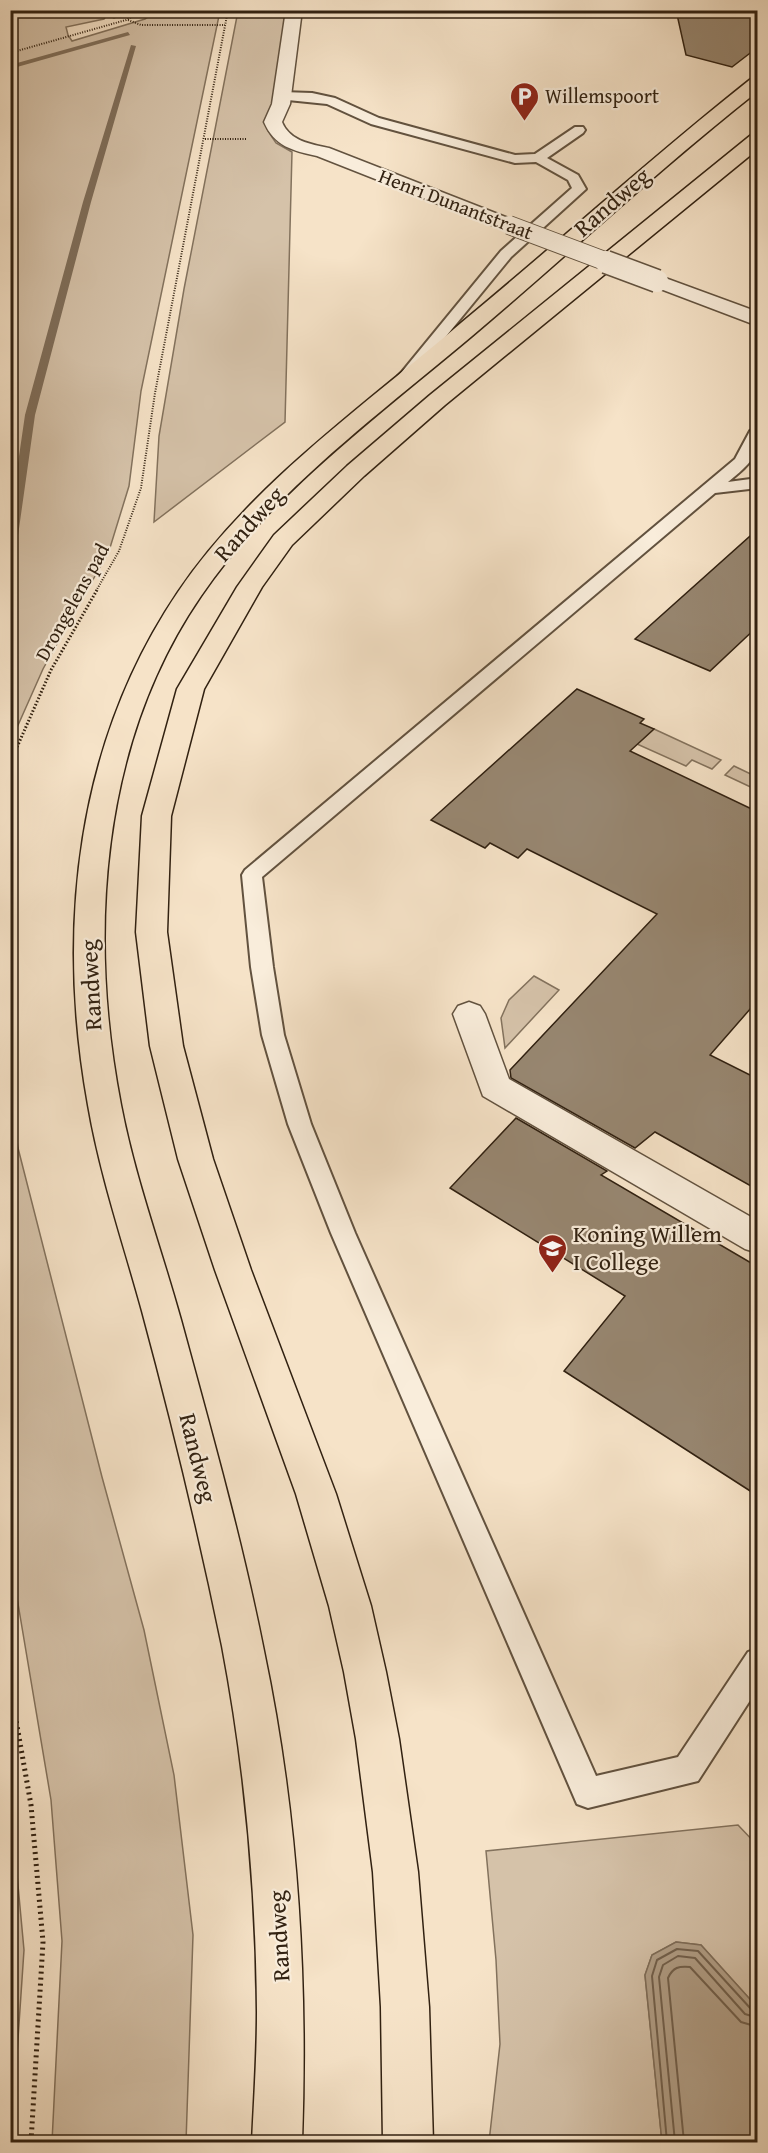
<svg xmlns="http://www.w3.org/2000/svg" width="768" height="2153" font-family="'Gentium Book Plus',serif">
<rect width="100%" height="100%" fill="#f6e3c8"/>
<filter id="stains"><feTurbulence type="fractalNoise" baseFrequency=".00333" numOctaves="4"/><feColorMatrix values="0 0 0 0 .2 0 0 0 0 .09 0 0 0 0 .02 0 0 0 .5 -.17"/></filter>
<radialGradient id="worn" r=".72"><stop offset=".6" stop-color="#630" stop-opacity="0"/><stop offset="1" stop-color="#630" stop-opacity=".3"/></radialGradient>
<path fill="#d5c2a9" stroke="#83725d" stroke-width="1.5" d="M 11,10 L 131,11 L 114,18 L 107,15 L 104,19 L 66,27 L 68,35 L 72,41 L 145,19 L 157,11 L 220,11 L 141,391 L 129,486 L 109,551 L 43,669 L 11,741 Z
M 238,11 L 286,11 L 268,131 L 276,143 L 292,152 L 285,422 L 154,522 L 159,436 L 184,289 Z
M 654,729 L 721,760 L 712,769 L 692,760 L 686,766 L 637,744 Z
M 734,766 L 757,777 L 757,790 L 725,775 Z
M 534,976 L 559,990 L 505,1048 L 501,1018 L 509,1000 Z
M 10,1091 L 18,1148 L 102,1477 L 144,1630 L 174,1775 L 193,1935 L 186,2142 L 52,2142 L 62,1941 L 51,1800 L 10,1556 Z
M 10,1799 L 24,1950 L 11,2142 L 10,2142 Z
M 738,1825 L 757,1845 L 757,2007 L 701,1945 L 676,1942 L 652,1955 L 645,1975 L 662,2142 L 489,2142 L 500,2044 L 496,1960 L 486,1851 Z"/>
<path fill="#b3a18a" stroke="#7f6e5a" stroke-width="1.5" d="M 676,1942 L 701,1945 L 757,2007 L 757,2142 L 662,2142 L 645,1975 L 652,1955 Z"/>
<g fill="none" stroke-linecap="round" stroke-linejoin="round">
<path stroke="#72614e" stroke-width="2" d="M 667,2142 L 652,1976 L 657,1960 L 677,1949 L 698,1951 L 751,2009 L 758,2011
M 675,2142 L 659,1977 L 663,1965 L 678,1956 L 695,1958 L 745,2014 L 758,2018
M 684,2142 L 668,1978 C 673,1967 679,1966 690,1967 L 741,2022 L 758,2027"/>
<path fill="#7f6e5a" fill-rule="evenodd" d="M 128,32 L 130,35 L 10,69 L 10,65 Z
M 131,45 L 136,46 L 91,202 L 35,415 L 15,557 L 10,560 L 10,518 L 25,415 L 83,202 Z"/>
</g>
<path fill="#978670" stroke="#312111" stroke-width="1.5" d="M 676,10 L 758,10 L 758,47 L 732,67 L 686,55 Z
M 758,529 L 758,626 L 710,671 L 635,639 Z
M 577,689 L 644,719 L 640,723 L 654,729 L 630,751 L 758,812 L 758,1000 L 710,1055 L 758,1079 L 758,1190 L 655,1132 L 635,1148 L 511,1078 L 510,1070 L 657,914 L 527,849 L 518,858 L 490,843 L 485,848 L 431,820 Z
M 516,1118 L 607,1171 L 601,1175 L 758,1267 L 758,1496 L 564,1371 L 625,1296 L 450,1188 Z"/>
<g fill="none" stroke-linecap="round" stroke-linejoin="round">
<defs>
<path id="service" d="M 282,92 L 312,93 L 335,98 L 379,118 L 515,155 L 535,154 L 575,127 L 583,127 L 585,130 L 583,133 L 547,158 L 578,175 L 586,189 L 511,257 L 411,379 L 401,379 L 398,376 L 401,373 L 501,251 L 572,188 L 568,180 L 536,162 L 515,163 L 371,124 L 327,104 L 278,99 L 278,93 Z
M 758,426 C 758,458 752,462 728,482 L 758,478 L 758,488 L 715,493 L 262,877 L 273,967 L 284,1035 L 311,1124 L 355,1233 L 596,1776 L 678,1757 L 748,1652 L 758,1648 L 758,1688 L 698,1781 L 588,1808 L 577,1804 L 331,1233 L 288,1124 L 262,1035 L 251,967 L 242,875 L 245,870 L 735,459 L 750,431 Z"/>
<path id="pedestrian" d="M 469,1002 L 480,1006 L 485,1014 L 509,1079 L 758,1221 L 758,1253 L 745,1249 L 483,1096 L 453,1014 L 458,1006 Z"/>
<path id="minor" d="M 286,10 L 302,10 L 290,104 L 282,122 C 290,141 310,144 329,148 L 516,221 L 519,225 L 516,229 L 502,229 L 317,156 C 293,151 274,146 264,122 L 272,104 Z
M 657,275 L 758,312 L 758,326 L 650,285 L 647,281 L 650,277 Z"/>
<path id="primary" d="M 758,77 L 758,91 C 659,169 568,255 472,336 C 377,416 272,492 201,596 C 100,743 88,934 121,1105 C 135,1178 161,1248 181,1320 C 211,1430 242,1540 264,1651 C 298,1813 308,1977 302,2142 L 252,2142 C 254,2099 257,2056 257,2012 C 256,1889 245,1767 222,1646 C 199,1534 172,1422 142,1311 C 123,1242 100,1175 88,1105 C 56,928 76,743 178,592 C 251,484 363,407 461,323 C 559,242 652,157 752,78 Z
M 758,134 L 758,149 L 445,405 L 364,476 L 292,545 L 262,587 L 204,689 L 171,816 L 167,932 L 183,1046 L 213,1159 L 251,1270 L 336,1494 L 371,1606 L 386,1672 L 399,1739 L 418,1872 L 429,2007 L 433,2142 L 383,2142 L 381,2007 L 373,1872 L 356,1739 L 344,1672 L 329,1606 L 296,1494 L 215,1270 L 178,1159 L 150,1046 L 136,932 L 142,816 L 177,689 L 237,587 L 274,535 L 347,466 L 430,395 L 751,135 Z"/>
</defs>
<use href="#service" stroke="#62523f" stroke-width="4"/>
<use href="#pedestrian" stroke="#62523f" stroke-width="3"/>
<use href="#minor" stroke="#62523f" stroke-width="3"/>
<use href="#primary" stroke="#312111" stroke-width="3"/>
<path stroke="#312111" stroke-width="2" stroke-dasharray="1 1.5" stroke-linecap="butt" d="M 128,20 L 141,25 L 225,25
M 10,53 L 126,20 L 145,10
M 205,139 L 246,139
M 96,591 L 119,551 L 141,488 L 155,393 L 228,10"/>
<path stroke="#312111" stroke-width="3" stroke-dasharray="1.5 2" stroke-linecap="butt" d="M 10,763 L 51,670 L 97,590"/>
<path stroke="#312111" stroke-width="5" stroke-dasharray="2 4" stroke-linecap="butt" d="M 10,1686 L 31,1805 L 43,1942 L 31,2142"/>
<use href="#service" fill="#f9eddb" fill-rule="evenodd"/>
<use href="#pedestrian" fill="#f9eddb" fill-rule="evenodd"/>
<use href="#minor" fill="#f9eddb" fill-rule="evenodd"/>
<use href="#primary" fill="#f6e3c8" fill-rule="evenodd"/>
<defs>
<path id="minor-bridge-far1" d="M 509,225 L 610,263"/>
<path id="minor-bridge" d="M 606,262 L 657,281"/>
</defs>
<use href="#minor-bridge-far1" stroke="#62523f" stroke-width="20" stroke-linecap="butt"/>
<use href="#minor-bridge" stroke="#62523f" stroke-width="25" stroke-linecap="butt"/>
<use href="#minor-bridge-far1" stroke="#f9eddb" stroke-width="18"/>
<use href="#minor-bridge" stroke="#f9eddb" stroke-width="22"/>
</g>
<defs>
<symbol id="parking-pin" viewBox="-11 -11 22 30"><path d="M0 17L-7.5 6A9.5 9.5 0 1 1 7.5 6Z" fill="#8f2418" stroke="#f9eddb"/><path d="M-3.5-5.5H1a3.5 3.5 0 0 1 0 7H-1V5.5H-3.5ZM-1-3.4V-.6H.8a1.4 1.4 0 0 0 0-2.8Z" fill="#fff"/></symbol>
<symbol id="university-pin" viewBox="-11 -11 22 30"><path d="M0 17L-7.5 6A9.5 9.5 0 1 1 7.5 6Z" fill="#8f2418" stroke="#f9eddb"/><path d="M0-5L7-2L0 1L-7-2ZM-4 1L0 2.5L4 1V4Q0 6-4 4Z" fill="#fff"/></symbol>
</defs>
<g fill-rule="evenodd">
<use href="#parking-pin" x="508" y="80" width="33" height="45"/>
<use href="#university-pin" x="536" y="1232" width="33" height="45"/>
</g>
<g text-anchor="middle" stroke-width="4.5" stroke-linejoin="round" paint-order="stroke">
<g font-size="20" fill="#312111" stroke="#f9eddb" text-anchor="start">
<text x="545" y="103">Willemspoort</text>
</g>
<g font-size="20" fill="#312111" stroke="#f9eddb">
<text transform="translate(456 204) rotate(21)" y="7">Henri Dunantstraat</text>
<text transform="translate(72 602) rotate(-61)" y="7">Drongelens pad</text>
</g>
<g font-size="24" fill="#312111" stroke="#f9eddb">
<text transform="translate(612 202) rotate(-41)" y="8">Randweg</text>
<text transform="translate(249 524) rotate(-48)" y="8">Randweg</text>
<text transform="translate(91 985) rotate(-93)" y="8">Randweg</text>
<text transform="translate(198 1458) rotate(76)" y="8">Randweg</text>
<text transform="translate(279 1936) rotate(-93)" y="8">Randweg</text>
</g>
<g font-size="24" fill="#312111" stroke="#f9eddb" text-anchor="start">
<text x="573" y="1242">Koning Willem<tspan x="573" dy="28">I College</tspan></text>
</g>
</g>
<rect width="768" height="2153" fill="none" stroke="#f6e3c8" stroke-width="36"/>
<rect x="12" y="12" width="744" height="2129" fill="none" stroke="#312111" stroke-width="3"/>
<rect x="18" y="18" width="732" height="2117" fill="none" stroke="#312111" stroke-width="1.5"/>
<rect width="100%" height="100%" filter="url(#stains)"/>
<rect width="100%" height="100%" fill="url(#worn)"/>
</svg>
